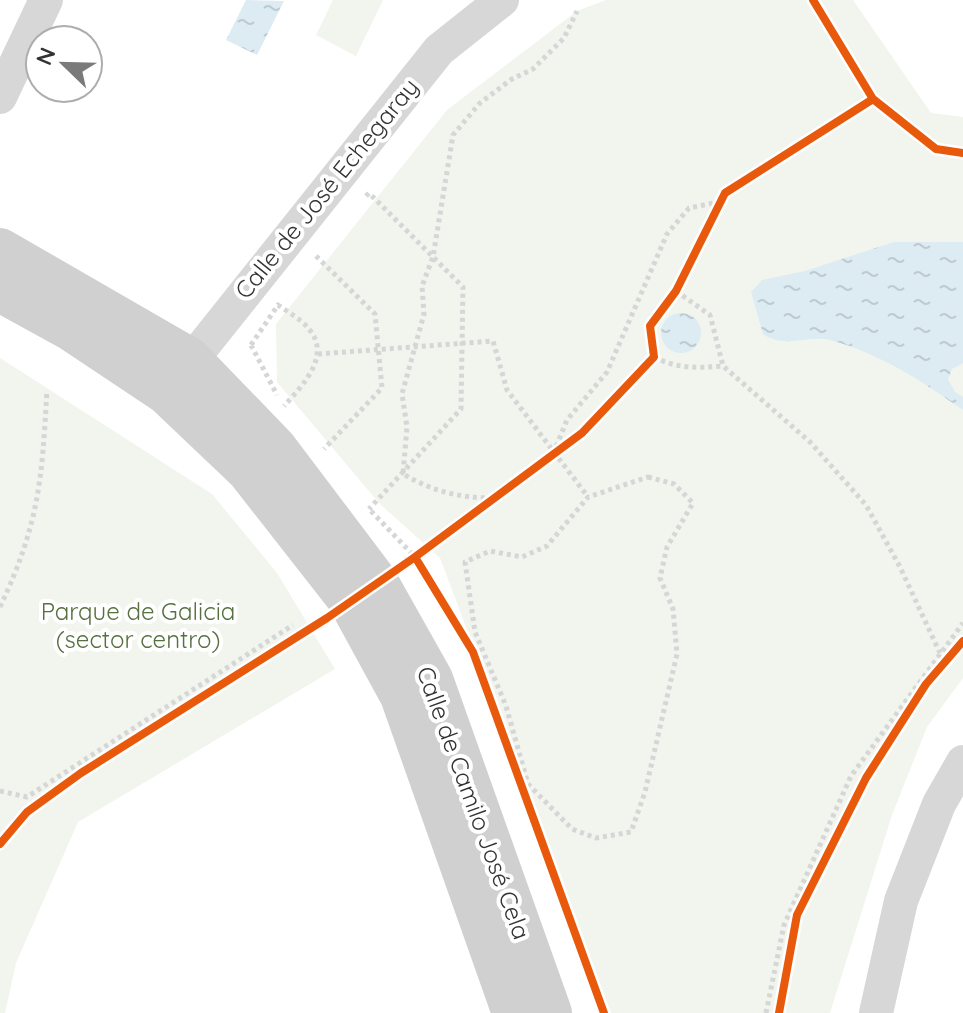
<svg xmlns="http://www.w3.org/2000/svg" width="963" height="1013" font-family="Quicksand,sans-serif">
<defs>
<pattern id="water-ripples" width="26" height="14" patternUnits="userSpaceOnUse" patternTransform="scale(2)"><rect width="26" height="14" fill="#ddebf3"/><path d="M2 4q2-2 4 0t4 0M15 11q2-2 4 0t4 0" fill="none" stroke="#becad1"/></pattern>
</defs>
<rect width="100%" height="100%" fill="#fff"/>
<path fill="#f1f5ed" d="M 333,0 L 383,0 L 356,56 L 316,35 Z
M 606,0 L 853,0 L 931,113 L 963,117 L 963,678 L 927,727 L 892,815 L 830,1013 L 611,1013 L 440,558 L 379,503 L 277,382 L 276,324 L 447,110 L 577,11 Z
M 0,358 L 212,494 L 277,573 L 335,669 L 78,822 L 16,963 L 5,1013 L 0,1013 Z"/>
<path fill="url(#water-ripples)" d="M 246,0 L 284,1 L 257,55 L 226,40 Z
M 894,242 L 963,242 L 963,363 L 952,369 L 948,379 L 955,392 L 963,397 L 963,410 C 920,380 881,354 830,340 C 807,335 784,349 763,334 L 751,292 L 762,280 L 805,271 Z
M661 333a20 20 0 1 1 40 0a20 20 0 1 1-40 0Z"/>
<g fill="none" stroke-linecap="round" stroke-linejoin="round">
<path stroke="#d6d6d6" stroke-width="5" stroke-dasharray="4 4" stroke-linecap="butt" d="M 813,0 L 873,99
M 366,196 L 369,193 L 463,287 L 461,409 L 369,509
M 316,256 L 375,314 L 382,388 L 324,449
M 676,291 L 710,315 L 723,366 L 810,442 L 866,505 L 900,567 L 940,653
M 251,345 L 277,395
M 251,345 L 278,305 C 288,312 302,320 309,329 C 332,356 302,386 284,406
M 318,354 L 493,341 L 507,390 L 588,497
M 654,357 C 677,369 697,368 723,366
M 553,454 L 567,420 L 607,372 L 667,234 L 689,208 L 719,202
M 648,477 L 674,484 L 693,503 L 667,547 L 660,578 L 673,609 L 677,654 L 645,792 L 631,832 L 596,838 L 572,829 L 528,784 L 506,706 L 475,632 L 465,562 L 490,551 L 522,557 L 547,546 L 588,497 Z
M 493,498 C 459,498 432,491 403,474 L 407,427 L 402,394 L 424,314 L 422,286 L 433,257 L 453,135 L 480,103 L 512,79 L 533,69 L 564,38 L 577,11
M 371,511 L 415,557 L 582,433 L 654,357 L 650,326 L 676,291 L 725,193 L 873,99 L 936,149 L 963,153
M 0,607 C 39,524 42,480 47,390
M 0,791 L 27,797 L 293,625
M 766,1013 L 784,925 L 851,776 L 963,623"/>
<path stroke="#d7d7d7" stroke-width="34" d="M 0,97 L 46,0
M 175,381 L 439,50 L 502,0
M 876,1013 L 901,901 L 939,804 L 963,762"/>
<path stroke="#d0d0d0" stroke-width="44" d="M 0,250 L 189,359 L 275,448 L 377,583 L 431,679 L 550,1013
M 0,290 L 71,329 L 167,393 L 248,470 L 349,599 L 402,696 L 514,1013"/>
<defs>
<path id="cycleway" d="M 813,0 L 873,99
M 415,557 L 582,433 L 654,357 L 650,326 L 676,291 L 725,193 L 873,99 L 936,149 L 963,153
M 0,844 L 27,812 L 81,773 L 327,618 L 415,557 L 473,652 L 604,1013
M 779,1013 L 797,915 L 866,778 L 926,684 L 963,641"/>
</defs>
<use href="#cycleway" stroke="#fff" stroke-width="13"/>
<use href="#cycleway" stroke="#e8590c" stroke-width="8"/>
</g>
<g text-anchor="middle" stroke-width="8" stroke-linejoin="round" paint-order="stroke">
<g font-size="24" fill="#333" stroke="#fff">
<text transform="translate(327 189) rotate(-51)" y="8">Calle de José Echegaray</text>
<text transform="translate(473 803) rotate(70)" y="8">Calle de Camilo José Cela</text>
</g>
<g font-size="24" fill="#56703f" stroke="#fff">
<text x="138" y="620">Parque de Galicia<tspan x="138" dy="28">(sector centro)</tspan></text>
</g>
</g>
<g transform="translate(64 64) rotate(293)"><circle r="38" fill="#ffffff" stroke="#adadad" stroke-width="2"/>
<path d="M0-6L14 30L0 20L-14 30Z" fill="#7a7a7a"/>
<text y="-12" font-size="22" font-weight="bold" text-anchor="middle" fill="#333333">N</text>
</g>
</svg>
